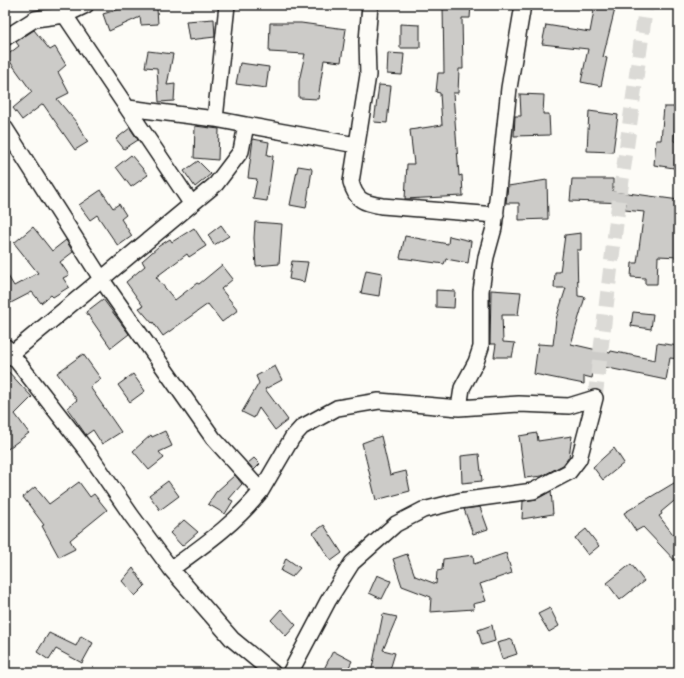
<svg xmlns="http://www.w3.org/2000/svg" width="684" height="678" font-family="'Indie Flower',sans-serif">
<rect width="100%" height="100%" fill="#fdfcf7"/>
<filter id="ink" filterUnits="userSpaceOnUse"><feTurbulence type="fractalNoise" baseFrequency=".025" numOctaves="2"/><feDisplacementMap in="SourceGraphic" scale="8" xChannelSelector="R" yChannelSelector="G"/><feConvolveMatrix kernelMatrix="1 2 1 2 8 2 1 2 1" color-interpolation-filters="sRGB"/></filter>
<g filter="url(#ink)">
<path fill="#cccbc8" stroke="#1c1c1c" d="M 151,5 L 163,5 L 157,9 L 158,24 L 141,25 L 140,17 L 109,31 L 103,14 L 123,8 Z
M 443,5 L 471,5 L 470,18 L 462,18 L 463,69 L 459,69 L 458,93 L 453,93 L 459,176 L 462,175 L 463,196 L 405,199 L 407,164 L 414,164 L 410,130 L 442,125 L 440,93 L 436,92 L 438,73 L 444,73 Z
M 595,5 L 616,5 L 603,57 L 607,58 L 601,86 L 581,82 L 588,49 L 542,44 L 546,25 L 590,32 Z
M 214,19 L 215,37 L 189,40 L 186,21 Z
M 270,23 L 301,23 L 346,29 L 341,62 L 324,60 L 318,99 L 299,98 L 299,81 L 305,54 L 269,52 Z
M 400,24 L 420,25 L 420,48 L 400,48 Z
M 34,30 L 50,50 L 55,47 L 66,65 L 58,72 L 69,93 L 57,99 L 76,122 L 88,142 L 75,150 L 43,104 L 22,120 L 13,108 L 32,92 L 6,56 L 19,46 L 16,42 Z
M 148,51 L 173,54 L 167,85 L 175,84 L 174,101 L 159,102 L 157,68 L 145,67 Z
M 388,53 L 404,54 L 402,75 L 387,74 Z
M 240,63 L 269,67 L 266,88 L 236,84 Z
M 379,85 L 391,86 L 387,123 L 374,122 Z
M 520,94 L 544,95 L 543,114 L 549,114 L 550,135 L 514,136 L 515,116 L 521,116 Z
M 664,107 L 676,107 L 674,141 L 677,142 L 674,168 L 654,165 L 656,140 L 661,140 Z
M 589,111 L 618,115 L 613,152 L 587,151 Z
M 195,126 L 219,129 L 218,160 L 194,158 Z
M 130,128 L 138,140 L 124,149 L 116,139 Z
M 253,139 L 269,142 L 267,155 L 273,156 L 267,201 L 253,199 L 257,179 L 248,178 Z
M 131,155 L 148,175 L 131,187 L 116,167 Z
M 198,161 L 211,174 L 195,187 L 184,171 Z
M 298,166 L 311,168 L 312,170 L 306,208 L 290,205 Z
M 572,179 L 613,179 L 613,191 L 679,200 L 679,257 L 658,256 L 657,284 L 645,284 L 645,278 L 631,277 L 632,263 L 637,263 L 644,212 L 625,210 L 626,203 L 570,201 Z
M 547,180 L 548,219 L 519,220 L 519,203 L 506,203 L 508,186 Z
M 101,190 L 113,208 L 119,204 L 126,215 L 121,219 L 132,236 L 118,246 L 97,215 L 90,220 L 79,205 Z
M 255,222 L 282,224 L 279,264 L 256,266 L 254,238 Z
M 221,225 L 229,236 L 214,245 L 208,235 Z
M 33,227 L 52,251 L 66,240 L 73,252 L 60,262 L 69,275 L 63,278 L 69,287 L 53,297 L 51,295 L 41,303 L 32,292 L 5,306 L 5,271 L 14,286 L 38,273 L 14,243 Z
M 194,228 L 206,246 L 189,257 L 187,254 L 156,277 L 175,300 L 197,283 L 199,284 L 222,265 L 233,279 L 221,289 L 238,310 L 222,322 L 208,304 L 163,336 L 153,322 L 152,323 L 139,308 L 143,306 L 126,282 L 145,266 L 142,261 L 159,246 L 170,239 L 172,242 Z
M 581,233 L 581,250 L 577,250 L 578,296 L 585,297 L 571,344 L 610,353 L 611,351 L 655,360 L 657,343 L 679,346 L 679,359 L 670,358 L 666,380 L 594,365 L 592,378 L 584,376 L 584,384 L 534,374 L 538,344 L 553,345 L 556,319 L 566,288 L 554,288 L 555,272 L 560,272 L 565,235 Z
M 405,236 L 448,244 L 449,236 L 471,241 L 468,263 L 446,259 L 444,264 L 400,258 Z
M 292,261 L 308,262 L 304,282 L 289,279 Z
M 366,270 L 382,273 L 379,296 L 361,293 Z
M 436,290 L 455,291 L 454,308 L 436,307 Z
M 491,290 L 521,292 L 518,315 L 502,315 L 503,342 L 515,343 L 512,357 L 494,357 L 496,344 L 490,344 Z
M 103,299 L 129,334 L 111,348 L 86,312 Z
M 633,312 L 653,314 L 651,329 L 631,326 Z
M 83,354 L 101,379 L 90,387 L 121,432 L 102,444 L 93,430 L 86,435 L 67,408 L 77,400 L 57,373 Z
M 275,366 L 282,380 L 265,389 L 288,420 L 275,430 L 259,408 L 254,418 L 242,412 L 259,383 L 256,376 Z
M 5,368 L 32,397 L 15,414 L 29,433 L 5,451 Z
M 133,374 L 145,391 L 130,402 L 118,385 Z
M 165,431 L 172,446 L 159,452 L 164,458 L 149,470 L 133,451 L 151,435 L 152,437 Z
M 537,433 L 538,441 L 572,436 L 569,457 L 563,465 L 542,476 L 525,478 L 519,436 Z
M 381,436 L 390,475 L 406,471 L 410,491 L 376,500 L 362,443 Z
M 614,448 L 624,463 L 603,480 L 593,467 Z
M 479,454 L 482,481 L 462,483 L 461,456 Z
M 254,458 L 260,464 L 254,470 L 248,463 Z
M 235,475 L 242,484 L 229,499 L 233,501 L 225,514 L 208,504 L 216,492 Z
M 679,480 L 679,497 L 661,512 L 662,514 L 659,516 L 679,542 L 679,565 L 643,527 L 636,531 L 624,513 Z
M 168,481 L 179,496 L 160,510 L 149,495 Z
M 79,482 L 90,497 L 94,494 L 107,510 L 70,540 L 75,549 L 59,557 L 42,526 L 44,525 L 23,497 L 35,487 L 49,504 Z
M 551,491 L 553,514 L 522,519 L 523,501 L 537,499 Z
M 480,507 L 488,529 L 473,534 L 464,509 Z
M 184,520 L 198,532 L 182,546 L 170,533 Z
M 324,525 L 342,553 L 331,561 L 313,533 Z
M 586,529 L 599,546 L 588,555 L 575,538 Z
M 506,553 L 512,573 L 480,584 L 486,601 L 473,604 L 474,609 L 430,612 L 431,597 L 402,586 L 393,559 L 407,554 L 415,576 L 436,584 L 437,571 L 442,570 L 443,559 L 473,555 L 474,564 Z
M 286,558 L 300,568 L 292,577 L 281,571 Z
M 631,564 L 644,581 L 620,600 L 607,583 Z
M 133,568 L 145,586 L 135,596 L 122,581 Z
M 377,575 L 391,581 L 382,599 L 369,593 Z
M 550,608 L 559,626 L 549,632 L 538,614 Z
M 281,609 L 296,625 L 286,636 L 271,620 Z
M 383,614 L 397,617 L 383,650 L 395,653 L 389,673 L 371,673 Z
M 492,625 L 495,641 L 482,645 L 478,630 Z
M 49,633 L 76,646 L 81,636 L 93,643 L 82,663 L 56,649 L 49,660 L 37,652 Z
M 512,639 L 517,654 L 502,659 L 497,643 Z
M 333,651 L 352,661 L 346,673 L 322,673 Z"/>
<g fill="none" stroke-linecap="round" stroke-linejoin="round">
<path stroke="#dbdad6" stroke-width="15" stroke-dasharray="15 8" stroke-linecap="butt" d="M 595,398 L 616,224 L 646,5"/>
<defs>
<path id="street" d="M 58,5 L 191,203
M 370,5 L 367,41 L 368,75 L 351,182 C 356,201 364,203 382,206 L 496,215
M 5,38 L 35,19 L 65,15 L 86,5
M 215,119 L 227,5
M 246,125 L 356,145
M 5,128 L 102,280 L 213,438 L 261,491 C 236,523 204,545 171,569
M 6,347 L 87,451 L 131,515 L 171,569 L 232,639 L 273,673
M 5,359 L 216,184 L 241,151 L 246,125 L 215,119 L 128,108
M 459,408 L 462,388 L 476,362 L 481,347 L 481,291 L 486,257 L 494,228 L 509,88 L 523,5
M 261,491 L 292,438 L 302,427 L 337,408 L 379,401 L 459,408 L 519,404 L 569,406 L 595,398
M 290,673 L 328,601 L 352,563 L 396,524 L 423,510 L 459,501 L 533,491 L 569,472 L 579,459 L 595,398"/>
</defs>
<use href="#street" stroke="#1c1c1c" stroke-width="18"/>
<use href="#street" stroke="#fdfcf7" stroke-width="15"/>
</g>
</g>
<rect width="684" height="678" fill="none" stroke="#fdfcf7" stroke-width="20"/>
<rect x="10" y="10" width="664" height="658" fill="none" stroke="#1c1c1c" stroke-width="1.5" filter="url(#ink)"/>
</svg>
